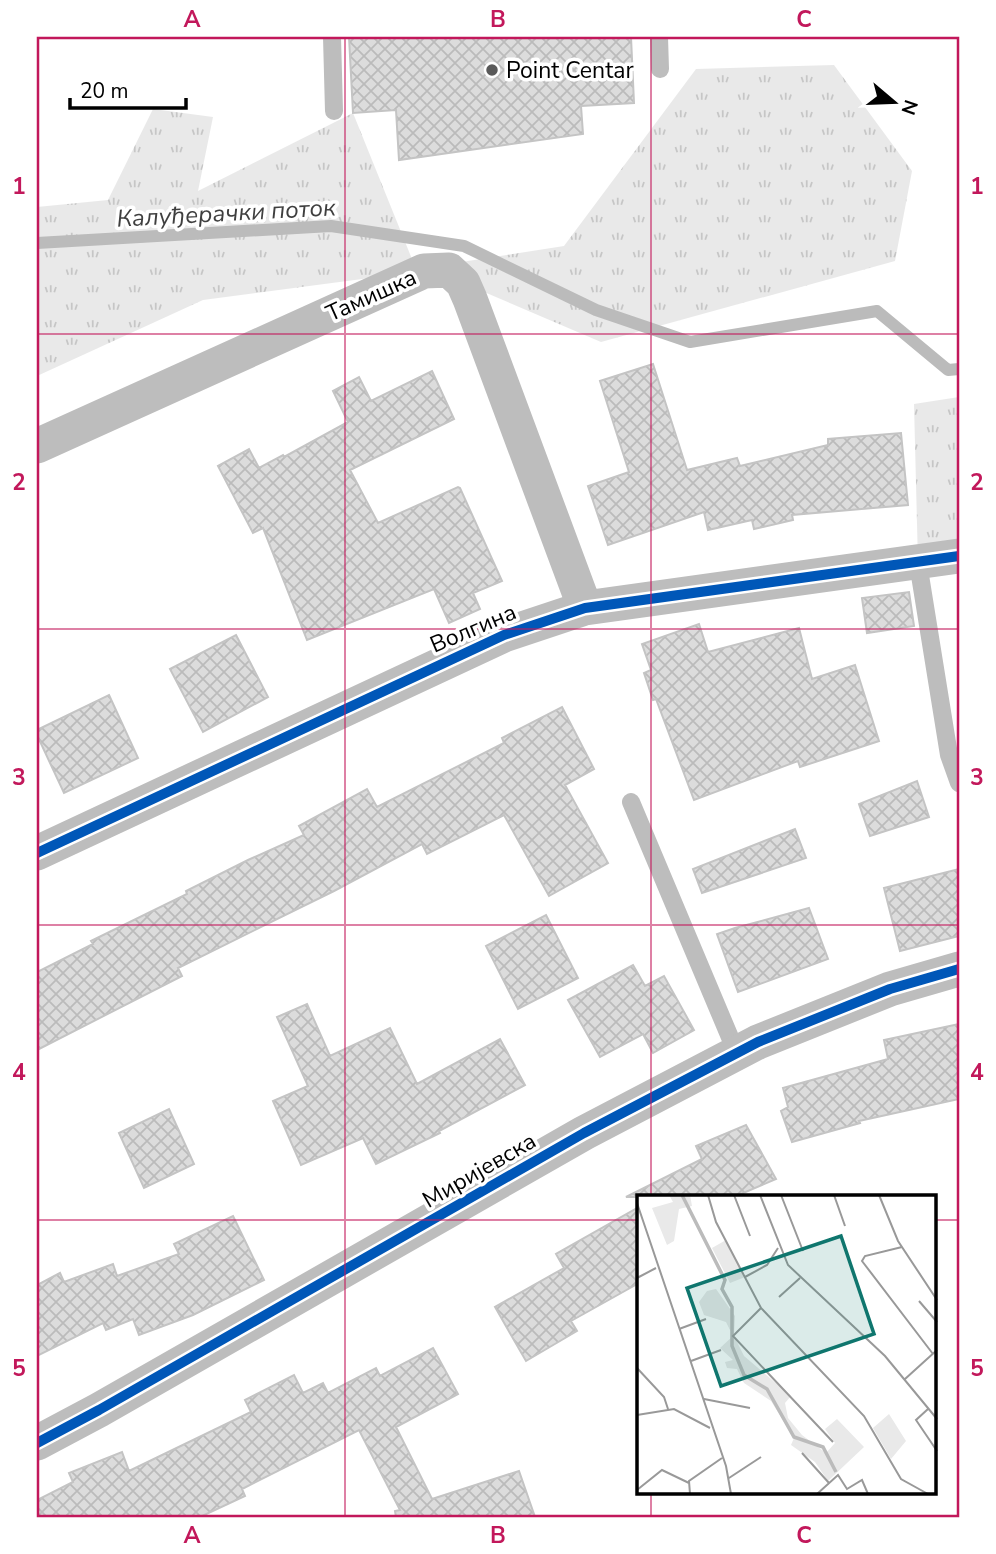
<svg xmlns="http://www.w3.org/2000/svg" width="996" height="1554" font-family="'Nunito Sans',sans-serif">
<defs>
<pattern id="grass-tufts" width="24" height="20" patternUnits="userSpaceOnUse" patternTransform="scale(1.75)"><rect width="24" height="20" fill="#e9e9e9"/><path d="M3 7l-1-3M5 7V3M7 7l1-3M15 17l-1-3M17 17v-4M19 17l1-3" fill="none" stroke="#c6c6c6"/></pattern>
<pattern id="building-cross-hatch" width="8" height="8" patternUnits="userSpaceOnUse" patternTransform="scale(1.75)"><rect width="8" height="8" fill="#dcdcdc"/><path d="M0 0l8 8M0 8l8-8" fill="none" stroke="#bbb"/></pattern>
</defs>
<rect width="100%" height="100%" fill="#fff"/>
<path fill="url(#grass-tufts)" d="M 834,65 L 912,171 L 895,261 L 601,342 L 463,283 L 423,271 L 203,300 L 37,376 L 37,207 L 108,200 L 153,109 L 213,117 L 198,191 L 353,113 L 416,269 L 564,246 L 696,69 Z
M 959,397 L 959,556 L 918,563 L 914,404 Z"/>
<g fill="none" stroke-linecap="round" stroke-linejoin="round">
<path stroke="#bbb" stroke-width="12" d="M 37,243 L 331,226 L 464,246 L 596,310 L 690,342 L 877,311 L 948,370 L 959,369"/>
</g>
<path fill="url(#building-cross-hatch)" stroke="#c4c4c4" stroke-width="2" d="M 349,37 L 631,37 L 634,103 L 581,106 L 583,134 L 399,160 L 396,110 L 353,113 Z
M 653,364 L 687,470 L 737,458 L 740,466 L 828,445 L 828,439 L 901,433 L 908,505 L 792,515 L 793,520 L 754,529 L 752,520 L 708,530 L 704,512 L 608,545 L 588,486 L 629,472 L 600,381 Z
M 432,371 L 454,419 L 350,470 L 378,523 L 458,487 L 460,488 L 502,581 L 473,593 L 480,609 L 449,623 L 434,589 L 307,640 L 263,528 L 253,533 L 218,466 L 249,449 L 259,468 L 283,455 L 284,457 L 348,422 L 333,391 L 359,377 L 371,401 Z
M 909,592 L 914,626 L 867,633 L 862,598 Z
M 699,624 L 708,652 L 799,628 L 812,679 L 855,665 L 879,741 L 800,767 L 798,761 L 694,800 L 656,699 L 653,700 L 644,673 L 651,670 L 642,644 Z
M 236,635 L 268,697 L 203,732 L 170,669 Z
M 109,695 L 138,758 L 64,793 L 37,735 L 37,730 Z
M 562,707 L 594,769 L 565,785 L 608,863 L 549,896 L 504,815 L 427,854 L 422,844 L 334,891 L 178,968 L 182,976 L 37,1050 L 37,972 L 93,944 L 91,941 L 187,894 L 186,891 L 248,860 L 304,835 L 299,826 L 367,789 L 377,807 L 504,743 L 502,738 Z
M 917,781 L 929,817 L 870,836 L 859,804 Z
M 795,829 L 806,858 L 702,893 L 693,869 Z
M 959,869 L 959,936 L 900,951 L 884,888 Z
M 809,908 L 828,959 L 738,992 L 717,934 L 735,928 Z
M 546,915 L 578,978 L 518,1009 L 486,946 Z
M 633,965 L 645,986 L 664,976 L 694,1030 L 653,1053 L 643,1034 L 600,1057 L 568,1000 Z
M 307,1004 L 330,1056 L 390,1028 L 417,1084 L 500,1039 L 525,1085 L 439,1131 L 440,1133 L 376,1164 L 363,1138 L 301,1165 L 273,1101 L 308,1086 L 277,1017 Z
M 959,1024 L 959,1099 L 859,1121 L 860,1123 L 792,1142 L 781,1111 L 788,1107 L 783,1088 L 888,1059 L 884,1040 Z
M 169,1109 L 194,1164 L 144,1188 L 119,1133 Z
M 746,1125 L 776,1179 L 734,1197 L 626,1197 L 702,1159 L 696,1146 Z
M 639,1207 L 639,1283 L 571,1321 L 577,1331 L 526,1361 L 495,1307 L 564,1268 L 556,1254 Z
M 233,1216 L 264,1280 L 193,1315 L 139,1335 L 133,1319 L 106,1330 L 103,1323 L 37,1356 L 37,1285 L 60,1273 L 64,1282 L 113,1264 L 117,1276 L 179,1254 L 174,1244 Z
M 433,1348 L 458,1394 L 396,1427 L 432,1499 L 519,1471 L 535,1517 L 396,1517 L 395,1511 L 400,1510 L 359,1430 L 242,1489 L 245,1496 L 200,1517 L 37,1517 L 37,1500 L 73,1482 L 69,1473 L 122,1452 L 129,1471 L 251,1412 L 245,1400 L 294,1375 L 303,1393 L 323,1383 L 328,1393 L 376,1368 L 380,1376 Z"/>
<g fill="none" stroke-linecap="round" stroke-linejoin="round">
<path stroke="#bdbdbd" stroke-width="18" d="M 332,37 L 334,111
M 659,37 L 660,69
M 918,563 L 949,755 L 959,783
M 631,802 L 737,1054"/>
<path stroke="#bdbdbd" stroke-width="35" d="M 37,446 L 424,271 L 449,270 L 463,283 L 470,299 L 585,608
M 37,853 L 504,635 L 585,608 L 959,556
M 37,1443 L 99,1410 L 584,1133 L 758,1042 L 890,989 L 959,969"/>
<defs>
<path id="cycleway" d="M 37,853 L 504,635 L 585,608 L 959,556
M 37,1443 L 99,1410 L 584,1133 L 758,1042 L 890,989 L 959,969"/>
</defs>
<use href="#cycleway" stroke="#fff" stroke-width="15"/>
<use href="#cycleway" stroke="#0057b8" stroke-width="10"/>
</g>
<path fill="none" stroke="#c2185b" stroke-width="2" stroke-opacity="0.55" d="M 345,37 L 345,1517M 651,37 L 651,1197M 37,334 L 959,334M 37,629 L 959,629M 37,925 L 959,925M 37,1220 L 639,1220M 935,1220 L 959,1220M 651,1493 L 651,1517"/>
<circle fill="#595959" stroke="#fff" stroke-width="2.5" cx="492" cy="70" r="7"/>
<g text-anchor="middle" stroke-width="7" stroke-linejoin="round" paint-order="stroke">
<g font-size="23" fill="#000" stroke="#fff" text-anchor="start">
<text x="506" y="78">Point Centar</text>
</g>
<g font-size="23" fill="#000" stroke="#fff">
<text transform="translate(371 295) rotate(-24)" y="8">Тамишка</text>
<text transform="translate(473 628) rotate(-23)" y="8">Волгина</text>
<text transform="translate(479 1170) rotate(-30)" y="8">Миријевска</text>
</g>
<g font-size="24" font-style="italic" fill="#3f3f3f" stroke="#fff">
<text transform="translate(226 213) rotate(-3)" y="8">Калуђерачки поток</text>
</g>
</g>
<g transform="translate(637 1195)">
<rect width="299" height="299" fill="#fff"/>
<path d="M 32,0 L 53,0 L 55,11 L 42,14 L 37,46 L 30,50 L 15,13 L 36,7 ZM 89,45 L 108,82 L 93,88 L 75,53 ZM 79,94 L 98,121 L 97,141 L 107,161 L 154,201 L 148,208 L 151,223 L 165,240 L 189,258 L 198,248 L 188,234 L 200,224 L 227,252 L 191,286 L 178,267 L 154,250 L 157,243 L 134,206 L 107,188 L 100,174 L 90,173 L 88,167 L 96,165 L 83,153 L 96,141 L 89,127 L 67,120 L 62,107 L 70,96 ZM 252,219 L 269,246 L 254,264 L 236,233 Z" fill="#e9e9e9"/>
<path fill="none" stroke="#bbb" stroke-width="3.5" d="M 45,0 L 88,85 L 85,94 L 95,112 L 95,151 L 107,180 L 130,194 L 157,242 L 186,252 L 199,277"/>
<path fill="none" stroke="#999" stroke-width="2" d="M 71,0 L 79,27 L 124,113 L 227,221 L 264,284 L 291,299M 97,0 L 113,41M 123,0 L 151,70 L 248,161 L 300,224M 144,0 L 166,56M 197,0 L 208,31M 242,0 L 261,46 L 300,105M 0,8 L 89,271 L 94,299M 265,52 L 228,61 L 225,66 L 296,159M 108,82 L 130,70 L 141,53M 0,83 L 19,73M 142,102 L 163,83M 282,106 L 300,127M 124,113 L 96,141 L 196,247M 42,134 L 69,124M 54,166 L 84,155M 0,173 L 27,202 L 31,214M 268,184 L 300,155M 67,204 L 113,213M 291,214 L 279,225 L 300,256M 0,220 L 37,214 L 73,233M 165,258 L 192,288M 92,283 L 124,262M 0,295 L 25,275 L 52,288M 53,299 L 52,286 L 85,263M 180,299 L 201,280 L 210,294 L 225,285 L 231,299"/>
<path fill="#0f766e" fill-opacity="0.15" stroke="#0f766e" stroke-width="3.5" d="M 204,41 L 237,139 L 84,191 L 50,93 Z"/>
<rect width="299" height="299" fill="none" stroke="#000" stroke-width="3.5"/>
</g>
<rect width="996" height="1554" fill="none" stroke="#ffffff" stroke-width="77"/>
<g transform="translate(894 102) rotate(109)" stroke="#ffffff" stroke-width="5" paint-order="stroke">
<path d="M0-5L12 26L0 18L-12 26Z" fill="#000000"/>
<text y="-10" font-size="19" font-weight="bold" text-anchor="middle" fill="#000000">N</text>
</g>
<path d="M70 98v10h116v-10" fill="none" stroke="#000000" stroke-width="3.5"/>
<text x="80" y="98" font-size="21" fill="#000000" stroke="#ffffff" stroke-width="5" paint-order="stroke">20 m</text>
<rect x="38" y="38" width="920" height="1478" fill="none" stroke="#c2185b" stroke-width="2.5"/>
<g font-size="23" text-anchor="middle" font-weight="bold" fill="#c2185b">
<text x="192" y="27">A</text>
<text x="498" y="27">B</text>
<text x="804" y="27">C</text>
<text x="19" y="194">1</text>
<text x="977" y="194">1</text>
<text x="19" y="490">2</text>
<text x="977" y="490">2</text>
<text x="19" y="785">3</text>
<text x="977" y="785">3</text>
<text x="19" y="1080">4</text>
<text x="977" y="1080">4</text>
<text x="19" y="1376">5</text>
<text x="977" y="1376">5</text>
<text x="192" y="1543">A</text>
<text x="498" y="1543">B</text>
<text x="804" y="1543">C</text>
</g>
</svg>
